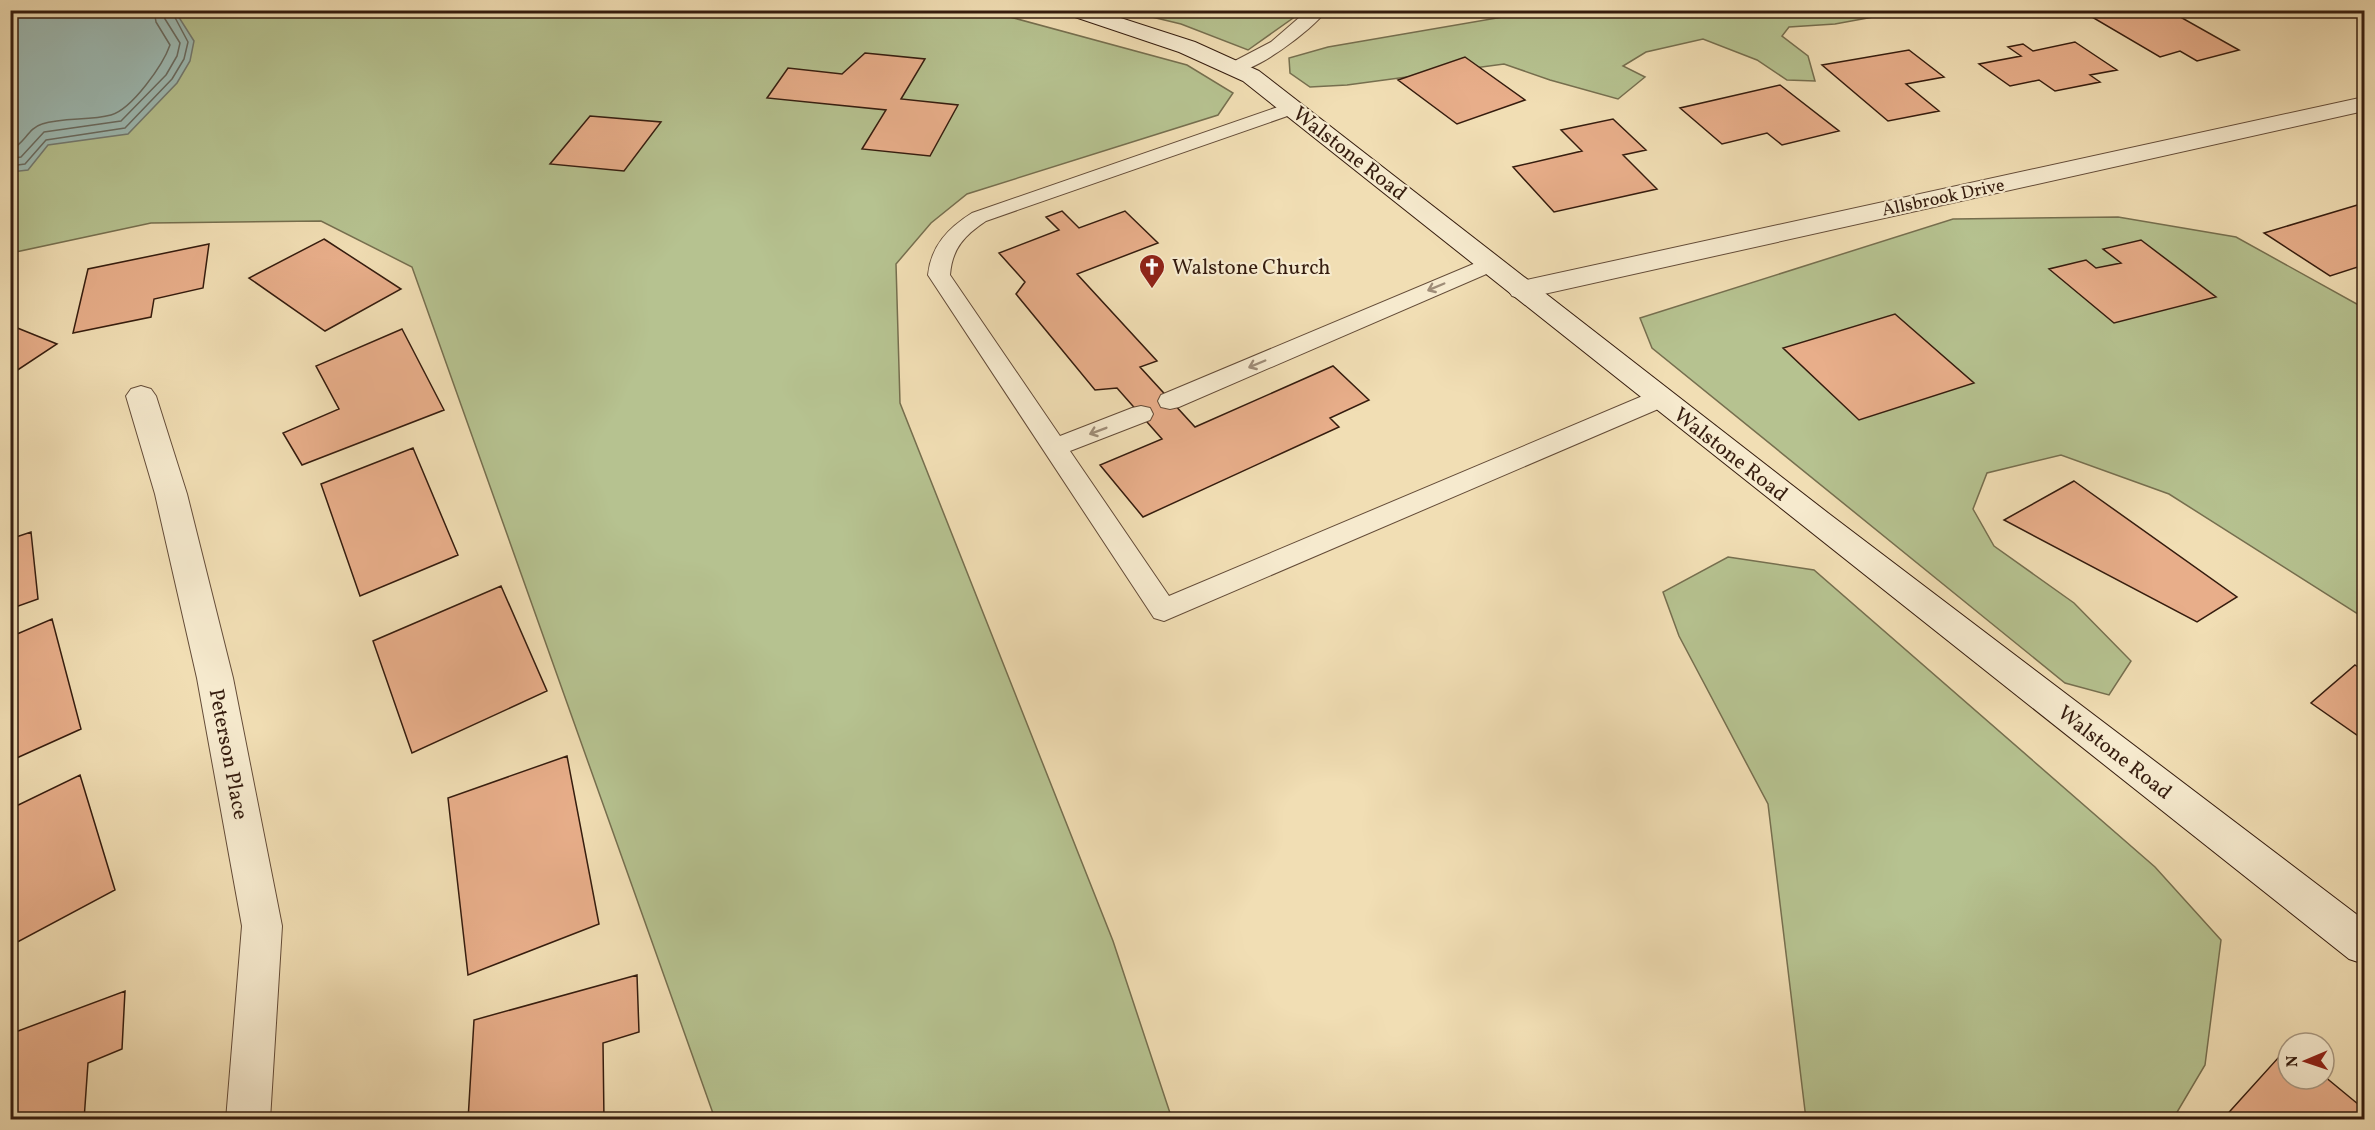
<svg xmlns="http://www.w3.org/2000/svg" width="2375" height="1130" font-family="Vollkorn,serif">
<rect width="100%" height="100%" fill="#f1deb4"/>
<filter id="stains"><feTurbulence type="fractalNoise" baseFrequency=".00333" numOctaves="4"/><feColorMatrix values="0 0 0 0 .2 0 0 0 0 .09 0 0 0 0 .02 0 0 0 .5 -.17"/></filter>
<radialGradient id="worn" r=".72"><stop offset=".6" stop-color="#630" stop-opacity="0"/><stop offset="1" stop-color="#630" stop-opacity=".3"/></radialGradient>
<path fill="#b6c290" stroke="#766f4f" stroke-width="1.5" d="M 10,11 L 988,11 L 1187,65 L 1233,93 L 1218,115 L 967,194 L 931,223 L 896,264 L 900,403 L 1113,941 L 1172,1119 L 715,1119 L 412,267 L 321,221 L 151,223 L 11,253 Z
M 1127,11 L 1303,11 L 1248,50 L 1181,24 Z
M 1537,11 L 1906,11 L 1835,24 L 1789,27 L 1782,36 L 1808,56 L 1815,81 L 1787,80 L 1757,60 L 1703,39 L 1646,52 L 1623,66 L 1645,77 L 1618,99 L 1550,80 L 1504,64 L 1347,85 L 1310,87 L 1290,73 L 1289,58 L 1328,47 Z
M 2118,217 L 2236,237 L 2364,308 L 2364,618 L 2169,494 L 2061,455 L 1987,473 L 1973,509 L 1994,546 L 2074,603 L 2131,661 L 2109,695 L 2065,683 L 1652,348 L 1640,318 L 1953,219 Z
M 1728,557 L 1814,570 L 2155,867 L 2221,940 L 2205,1065 L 2173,1119 L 1806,1119 L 1768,804 L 1679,636 L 1663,592 Z"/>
<path fill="#9dbbb5" stroke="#737b72" stroke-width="1.5" d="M 10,11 L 175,11 L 194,41 L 190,61 L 177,83 L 128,134 L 48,145 L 28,170 L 11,172 Z"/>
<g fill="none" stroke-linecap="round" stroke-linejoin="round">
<path stroke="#696c62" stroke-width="1.5" d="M 10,150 C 24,145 28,128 42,124 C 64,117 89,121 111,115 C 132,109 163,65 170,45 L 156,22 L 154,10
M 10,159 L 21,157 L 44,132 L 121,121 L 166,75 L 177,56 L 180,43 L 165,19 L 163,10
M 10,166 L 25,164 L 46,140 L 125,128 L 172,79 L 184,59 L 188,42 L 171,10"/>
</g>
<path fill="#e8ae8a" stroke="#351c0e" stroke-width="1.5" d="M 2080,10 L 2168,10 L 2239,50 L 2197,61 L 2180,51 L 2160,57 Z
M 2075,42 L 2117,70 L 2090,75 L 2100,82 L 2055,91 L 2039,80 L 2010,86 L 1979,64 L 2021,56 L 2008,47 L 2023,44 L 2033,51 Z
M 1909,50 L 1944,77 L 1906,84 L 1939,111 L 1888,121 L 1822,65 Z
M 865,53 L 925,59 L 901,99 L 958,105 L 930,156 L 862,149 L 886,110 L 767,98 L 788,68 L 842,74 Z
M 1465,57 L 1525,100 L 1457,124 L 1398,80 Z
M 1780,85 L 1839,131 L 1782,145 L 1767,133 L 1722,144 L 1680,108 Z
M 590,116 L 661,122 L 624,171 L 550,164 Z
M 1613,119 L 1646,150 L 1623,155 L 1657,189 L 1554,212 L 1513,167 L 1582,151 L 1561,130 Z
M 2364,203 L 2364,265 L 2330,276 L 2264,233 Z
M 1062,211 L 1079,228 L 1125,211 L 1158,243 L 1077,274 L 1157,361 L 1140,367 L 1195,427 L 1333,366 L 1369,400 L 1330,418 L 1339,427 L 1143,517 L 1100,465 L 1162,439 L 1117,388 L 1095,390 L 1016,294 L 1025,282 L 999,253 L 1059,230 L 1046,217 Z
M 324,239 L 401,289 L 325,331 L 249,278 Z
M 2141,240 L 2216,297 L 2114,323 L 2049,269 L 2086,260 L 2096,268 L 2121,263 L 2103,249 Z
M 209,244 L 203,288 L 154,299 L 151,317 L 73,333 L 88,269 Z
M 1895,314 L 1974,383 L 1859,420 L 1783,348 Z
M 10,325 L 57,344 L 10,375 Z
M 402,329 L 444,410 L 302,465 L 283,433 L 339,409 L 316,366 Z
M 413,448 L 458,555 L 360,596 L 321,484 Z
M 2074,481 L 2237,597 L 2197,622 L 2004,520 Z
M 31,532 L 38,599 L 10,609 L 10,539 Z
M 501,586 L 547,691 L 412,753 L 373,641 Z
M 52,619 L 81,729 L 10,761 L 10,637 Z
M 2355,665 L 2364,671 L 2364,740 L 2311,703 Z
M 567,756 L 599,924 L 468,975 L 448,798 Z
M 80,775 L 115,890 L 10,946 L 10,809 Z
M 637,975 L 639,1032 L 603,1043 L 604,1120 L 468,1120 L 474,1020 Z
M 125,991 L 122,1049 L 88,1063 L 84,1120 L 10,1120 L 10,1034 Z
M 2288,1047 L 2288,1079 L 2324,1079 L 2324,1076 L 2364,1109 L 2364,1120 L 2222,1120 Z"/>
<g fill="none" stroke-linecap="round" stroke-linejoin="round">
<defs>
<path id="lane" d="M 1308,10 L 1327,10 C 1313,29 1251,77 1229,72 L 1226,68 L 1229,64 L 1271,42 Z
M 1292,102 L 1299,104 L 1302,108 L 1299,112 L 986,221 C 965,235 952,248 950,275 L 1060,436 L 1132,408 L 1141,406 L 1150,408 L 1153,414 L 1150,420 L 1070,451 L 1169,596 L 1652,392 L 1661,390 L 1670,392 L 1673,398 L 1670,404 L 1164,621 L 1154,618 L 928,275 C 931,246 948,228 972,213 Z
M 1490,257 L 1498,259 L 1501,264 L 1498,269 L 1179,407 L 1170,409 L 1161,407 L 1158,401 L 1161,395 Z"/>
<path id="street" d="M 2364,97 L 2364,111 L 1522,299 L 1512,296 L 1508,290 L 1512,284 L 1522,281 Z
M 141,386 L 151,389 L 156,396 L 187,494 L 233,678 L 282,926 L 270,1120 L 226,1120 L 242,926 L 197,678 L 155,494 L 126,396 L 131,389 Z"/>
<path id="secondary" d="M 1063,10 L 1096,10 L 1195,42 L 1259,71 L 1828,513 L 2364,920 L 2364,964 L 2349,959 L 1243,81 L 1179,52 L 1066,14 Z"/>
</defs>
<use href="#lane" stroke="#644c38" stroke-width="2"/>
<use href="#street" stroke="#644c38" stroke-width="2"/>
<use href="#secondary" stroke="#351c0e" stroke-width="2"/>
<use href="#lane" fill="#f6eace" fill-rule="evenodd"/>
<use href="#street" fill="#f6eace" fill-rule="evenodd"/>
<use href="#secondary" fill="#f6eace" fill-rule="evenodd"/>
</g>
<defs><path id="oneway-shaft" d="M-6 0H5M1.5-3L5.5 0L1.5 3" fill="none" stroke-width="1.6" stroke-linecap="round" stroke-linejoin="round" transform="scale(1.5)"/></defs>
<g stroke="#9f8d78">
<use href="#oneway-shaft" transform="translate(1436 287) rotate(157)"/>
<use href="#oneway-shaft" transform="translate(1257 364) rotate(157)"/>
<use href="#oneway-shaft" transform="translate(1098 431) rotate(159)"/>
</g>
<defs>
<symbol id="church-pin" viewBox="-11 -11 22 30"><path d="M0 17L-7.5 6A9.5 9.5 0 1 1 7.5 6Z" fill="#8f2418" stroke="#f6eace"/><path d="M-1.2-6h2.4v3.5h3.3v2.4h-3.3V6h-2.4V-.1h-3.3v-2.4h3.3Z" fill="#fff"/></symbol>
</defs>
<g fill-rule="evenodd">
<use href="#church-pin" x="1137" y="252" width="30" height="40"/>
</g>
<g text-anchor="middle" stroke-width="4.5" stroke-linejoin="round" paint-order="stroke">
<g font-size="18" fill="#351c0e" stroke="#f6eace">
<text transform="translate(1943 197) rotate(-12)" y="6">Allsbrook Drive</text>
</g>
<g font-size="21" fill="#351c0e" stroke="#f6eace">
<text transform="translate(1350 153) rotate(38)" y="7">Walstone Road</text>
<text transform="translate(1731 454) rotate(38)" y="7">Walstone Road</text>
<text transform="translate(2115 752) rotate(38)" y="7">Walstone Road</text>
<text transform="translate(229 754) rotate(79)" y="7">Peterson Place</text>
</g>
<g font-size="21" fill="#351c0e" stroke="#f6eace" text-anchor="start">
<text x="1172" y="274">Walstone Church</text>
</g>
</g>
<rect width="2375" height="1130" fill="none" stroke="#f1deb4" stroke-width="36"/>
<rect x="12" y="12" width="2351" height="1106" fill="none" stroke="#351c0e" stroke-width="3"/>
<rect x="18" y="18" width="2339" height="1094" fill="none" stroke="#351c0e" stroke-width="1.5"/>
<g transform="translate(2306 1061) rotate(268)"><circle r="28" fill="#f6eace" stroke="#a99881" stroke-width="1.5"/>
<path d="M0-4.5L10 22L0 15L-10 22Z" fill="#8f2418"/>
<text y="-9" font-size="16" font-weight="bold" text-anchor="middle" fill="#351c0e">N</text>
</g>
<rect width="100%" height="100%" filter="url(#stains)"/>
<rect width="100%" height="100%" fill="url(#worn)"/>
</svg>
